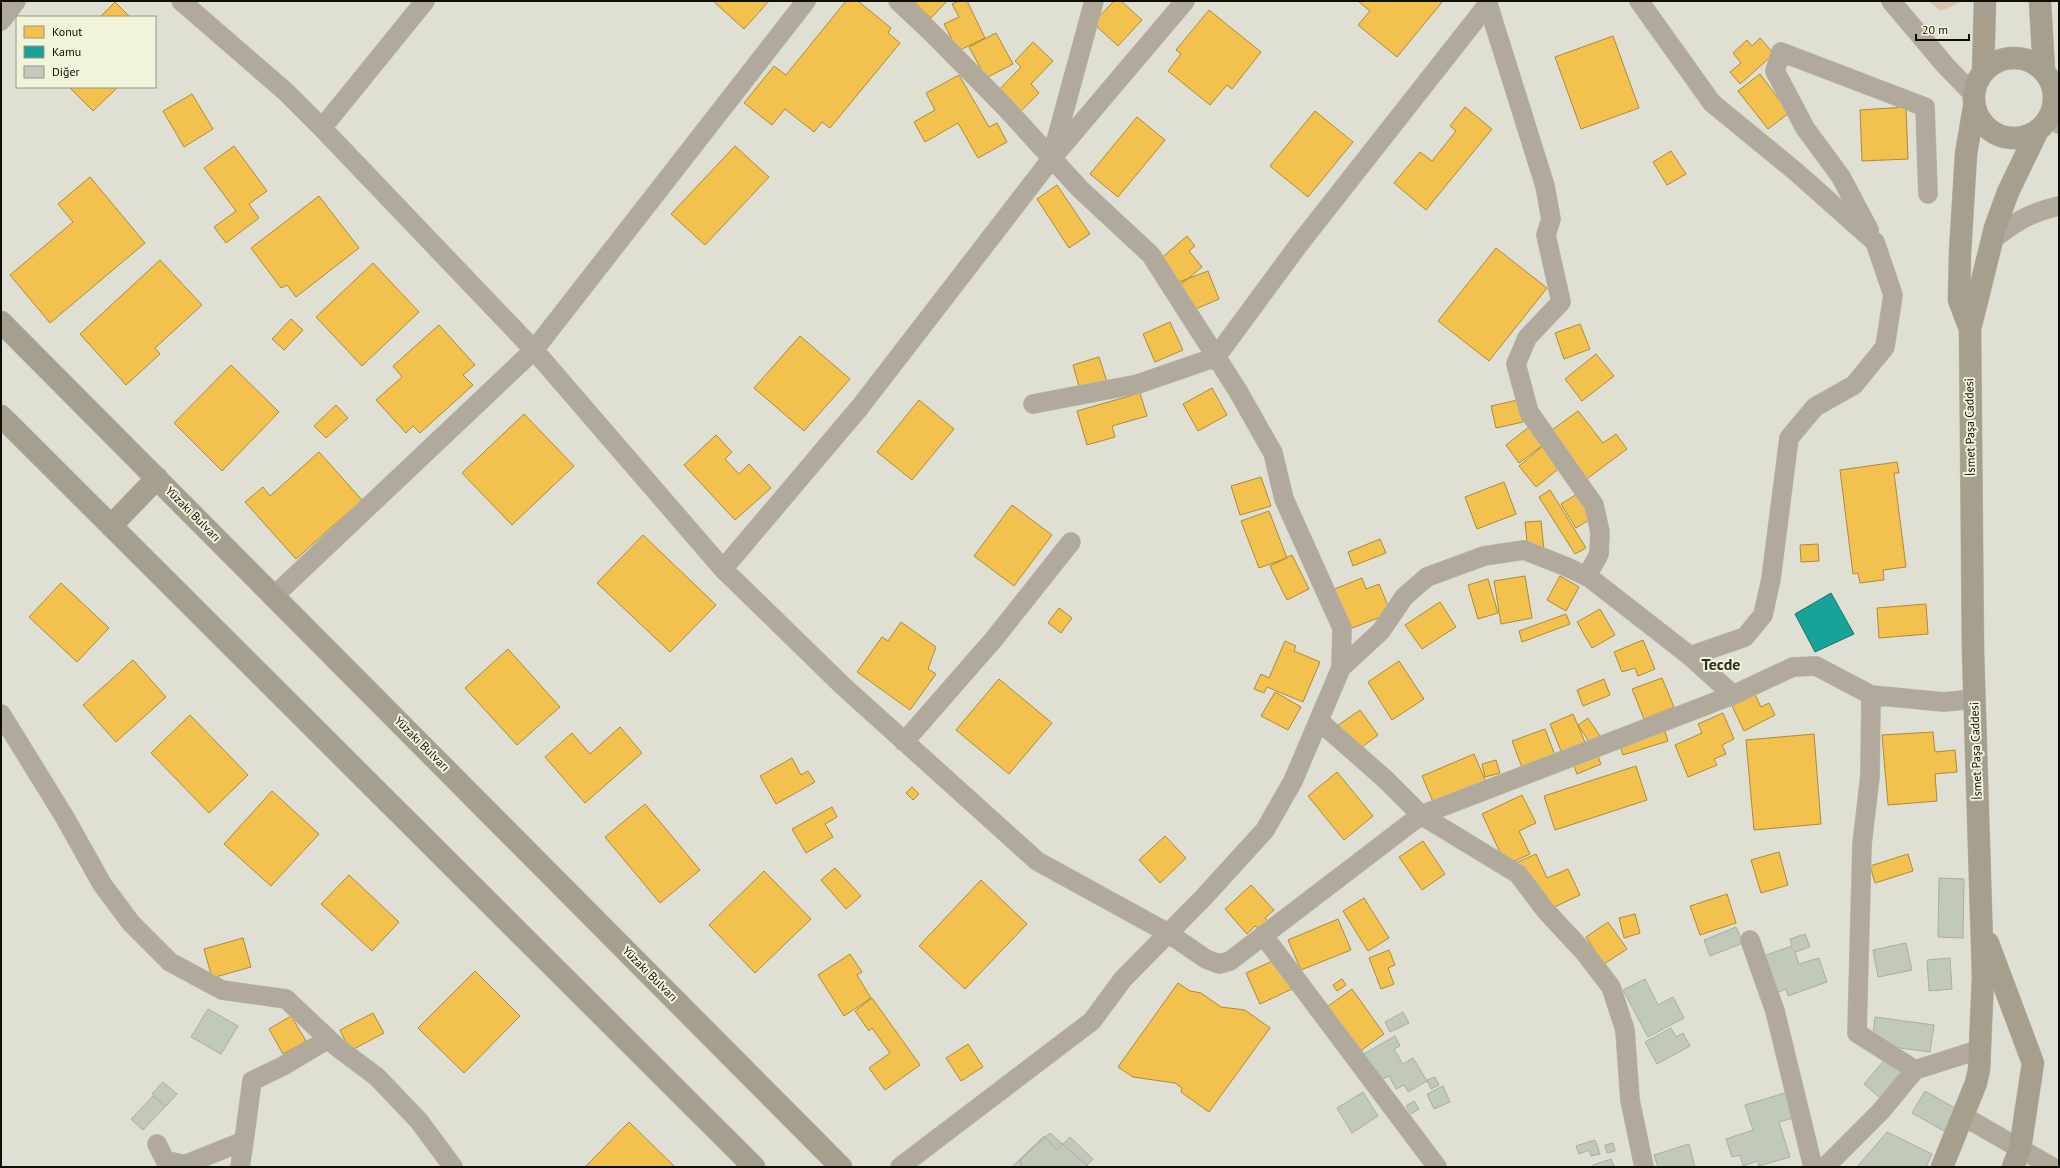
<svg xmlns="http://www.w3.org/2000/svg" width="2060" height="1168" font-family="'PT Sans',sans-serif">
<rect width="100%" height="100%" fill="#dfe0d3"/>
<path fill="#dcc2b1" d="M 1928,1 L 1963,1 L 1941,11 Z"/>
<path fill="#f2c14e" stroke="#ad8b38" d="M 713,1 L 769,1 L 744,29 Z
M 846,1 L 858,1 L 891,28 L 888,33 L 900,43 L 830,128 L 822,122 L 814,132 L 785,109 L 772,125 L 744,103 L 774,66 L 786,75 Z
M 913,1 L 947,1 L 931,18 Z
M 959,1 L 967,1 L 985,38 L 958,51 L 944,24 L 959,17 L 952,4 Z
M 1114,1 L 1121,1 L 1142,20 L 1118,46 L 1093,23 Z
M 1360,1 L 1443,1 L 1397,57 L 1358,25 L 1370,11 L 1359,2 Z
M 115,2 L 130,17 L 100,17 Z
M 1209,10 L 1261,52 L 1232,89 L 1227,85 L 1210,105 L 1168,71 L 1181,54 L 1176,50 Z
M 996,33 L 1013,64 L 986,78 L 969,47 Z
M 1613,36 L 1639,108 L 1581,129 L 1555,57 Z
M 1760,38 L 1774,54 L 1740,84 L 1730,72 L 1741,63 L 1733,53 L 1747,40 L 1752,46 Z
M 1033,42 L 1053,61 L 1031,84 L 1039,93 L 1016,116 L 994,95 L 1021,67 L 1015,61 Z
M 1760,74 L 1789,113 L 1768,129 L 1738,91 Z
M 959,75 L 989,127 L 997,123 L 1007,142 L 978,158 L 958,123 L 925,142 L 914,122 L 935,110 L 926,93 Z
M 69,87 L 118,87 L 93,111 Z
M 192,94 L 213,129 L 184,147 L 163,111 Z
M 1465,107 L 1492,129 L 1426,210 L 1394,183 L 1420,152 L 1432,161 L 1456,131 L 1450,126 Z
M 1906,107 L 1908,159 L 1862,161 L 1860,110 Z
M 1315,111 L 1353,142 L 1308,197 L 1270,166 Z
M 1137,117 L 1165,140 L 1118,197 L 1090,174 Z
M 234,146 L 267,191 L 249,204 L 259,218 L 226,243 L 214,227 L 236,211 L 204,168 Z
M 735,146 L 769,177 L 705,245 L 671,214 Z
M 1671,151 L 1686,174 L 1667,185 L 1653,162 Z
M 90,177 L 145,243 L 50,323 L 10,275 L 73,222 L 58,204 Z
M 1057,185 L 1090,234 L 1069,248 L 1037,199 Z
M 319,196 L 359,248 L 296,297 L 287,285 L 281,288 L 251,248 Z
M 1187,236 L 1195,246 L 1189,251 L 1202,267 L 1178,287 L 1157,262 Z
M 1496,248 L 1547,288 L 1489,361 L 1438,321 Z
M 160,260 L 202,305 L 155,348 L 160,354 L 126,385 L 80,334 Z
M 373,263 L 419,312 L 362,366 L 316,317 Z
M 1208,271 L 1219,299 L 1191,311 L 1179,282 Z
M 291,319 L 303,330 L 284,350 L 272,339 Z
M 1170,322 L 1183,350 L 1155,362 L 1143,334 Z
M 1580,324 L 1590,349 L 1564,359 L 1555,333 Z
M 439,325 L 475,365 L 463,375 L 473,385 L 420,433 L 413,426 L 406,433 L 376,400 L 402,377 L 393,366 Z
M 800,336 L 850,379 L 804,431 L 754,388 Z
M 1596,354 L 1614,376 L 1582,401 L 1565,379 Z
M 1099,357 L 1107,382 L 1080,390 L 1073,365 Z
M 231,365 L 279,412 L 222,471 L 174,423 Z
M 1212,388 L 1227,415 L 1198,431 L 1183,404 Z
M 1140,393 L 1147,416 L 1112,426 L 1115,437 L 1087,445 L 1077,411 Z
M 919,400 L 954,429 L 912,480 L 877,452 Z
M 1518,400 L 1523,422 L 1496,428 L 1491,406 Z
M 336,405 L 348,418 L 326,438 L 314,426 Z
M 1578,411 L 1603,443 L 1616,434 L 1627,449 L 1584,481 L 1548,433 Z
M 524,414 L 574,466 L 512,525 L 462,473 Z
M 1529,427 L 1543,445 L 1519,463 L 1506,445 Z
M 716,435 L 732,452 L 725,459 L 739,474 L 749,464 L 771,488 L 735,520 L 684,465 Z
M 1544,445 L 1562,466 L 1536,487 L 1519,466 Z
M 319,452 L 362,500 L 296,559 L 245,502 L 263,487 L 270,496 Z
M 1897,462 L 1899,473 L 1894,473 L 1906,567 L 1883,570 L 1884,580 L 1860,583 L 1858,573 L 1853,574 L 1840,470 Z
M 1261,477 L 1271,506 L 1240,515 L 1231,486 Z
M 1504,482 L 1516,514 L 1477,529 L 1465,497 Z
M 1550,490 L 1586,548 L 1575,554 L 1539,497 Z
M 1577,494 L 1592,518 L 1576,528 L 1561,504 Z
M 1012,505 L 1052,535 L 1014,586 L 974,556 Z
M 1269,511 L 1287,558 L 1259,568 L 1241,521 Z
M 1541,521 L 1544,550 L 1528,552 L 1525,522 Z
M 643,535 L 716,605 L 670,652 L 597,583 Z
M 1380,539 L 1386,553 L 1353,566 L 1348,552 Z
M 1818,544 L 1819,561 L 1801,562 L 1800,545 Z
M 1292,555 L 1309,589 L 1287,600 L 1270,566 Z
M 1525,576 L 1532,618 L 1501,624 L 1494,581 Z
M 1560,576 L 1579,587 L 1566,611 L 1547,600 Z
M 1362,578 L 1366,589 L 1379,584 L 1391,613 L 1347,630 L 1332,590 Z
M 1488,579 L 1498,613 L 1478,619 L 1468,585 Z
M 61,583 L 109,628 L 77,662 L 29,617 Z
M 1440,602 L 1456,627 L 1422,649 L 1405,625 Z
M 1926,604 L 1928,634 L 1879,638 L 1877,608 Z
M 1059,608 L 1072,618 L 1061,633 L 1048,623 Z
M 1600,609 L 1615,635 L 1592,648 L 1577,622 Z
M 1566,614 L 1570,624 L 1522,642 L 1519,631 Z
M 901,622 L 936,647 L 928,669 L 936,674 L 910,710 L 857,672 L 882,637 L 888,641 Z
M 1643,640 L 1655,669 L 1638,676 L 1635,668 L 1622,672 L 1614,652 Z
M 1285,641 L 1296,646 L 1294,651 L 1320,662 L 1303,702 L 1267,687 L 1264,693 L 1254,689 L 1261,674 L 1269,678 Z
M 508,649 L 560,707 L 517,745 L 465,688 Z
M 133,660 L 166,697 L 116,742 L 83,705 Z
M 1399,661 L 1424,699 L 1392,720 L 1368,682 Z
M 1662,678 L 1674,707 L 1644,719 L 1632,689 Z
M 999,679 L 1052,723 L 1009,774 L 956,730 Z
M 1604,679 L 1610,695 L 1583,706 L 1577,690 Z
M 1275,692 L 1301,707 L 1288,730 L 1261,716 Z
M 1755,695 L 1761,707 L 1769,703 L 1775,715 L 1744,731 L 1732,706 Z
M 1360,710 L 1378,735 L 1353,754 L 1334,728 Z
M 1723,713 L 1734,739 L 1722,745 L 1726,754 L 1714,759 L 1717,765 L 1688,777 L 1675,745 L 1702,733 L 1698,724 Z
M 1573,714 L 1587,747 L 1563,756 L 1550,724 Z
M 190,715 L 248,775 L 209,813 L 151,753 Z
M 1588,718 L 1600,736 L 1590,743 L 1578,725 Z
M 1663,725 L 1668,741 L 1623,755 L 1618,739 Z
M 620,727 L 642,753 L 585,803 L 545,757 L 572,733 L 590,754 Z
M 1545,729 L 1556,758 L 1523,770 L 1512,741 Z
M 1933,732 L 1935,752 L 1955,750 L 1957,772 L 1935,774 L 1937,801 L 1888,805 L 1882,735 Z
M 1814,734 L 1821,824 L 1754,830 L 1746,740 Z
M 1595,749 L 1601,764 L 1577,774 L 1571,758 Z
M 1474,754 L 1489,789 L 1437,811 L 1422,776 Z
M 792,758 L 801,775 L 808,771 L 815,782 L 776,804 L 760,776 Z
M 1496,760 L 1500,773 L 1485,777 L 1482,764 Z
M 1636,766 L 1647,800 L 1555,830 L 1544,796 Z
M 1337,772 L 1373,816 L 1344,840 L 1308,796 Z
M 912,787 L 919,794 L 913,800 L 906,793 Z
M 272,791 L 319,834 L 271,886 L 224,844 Z
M 1522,795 L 1536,823 L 1519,831 L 1530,854 L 1506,865 L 1482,814 Z
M 645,804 L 700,870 L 660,903 L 605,837 Z
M 832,807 L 837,817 L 825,824 L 833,837 L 806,853 L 792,829 Z
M 1165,836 L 1186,858 L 1160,883 L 1139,860 Z
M 1423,841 L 1445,874 L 1422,890 L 1399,857 Z
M 1779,852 L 1788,885 L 1761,893 L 1751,860 Z
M 1536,854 L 1547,878 L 1568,869 L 1580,895 L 1546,911 L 1511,865 Z
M 1908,854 L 1913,871 L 1875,883 L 1870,866 Z
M 835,868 L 861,896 L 846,909 L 821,880 Z
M 764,871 L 811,919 L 755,973 L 709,925 Z
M 349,875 L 399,922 L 372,951 L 321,904 Z
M 981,880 L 1027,924 L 965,989 L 919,946 Z
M 1251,885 L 1274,910 L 1265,918 L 1269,922 L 1260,930 L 1255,926 L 1247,934 L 1225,909 Z
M 1727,894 L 1736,923 L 1700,935 L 1690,906 Z
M 1364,898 L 1389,938 L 1368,951 L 1343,911 Z
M 1635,914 L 1640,933 L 1624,938 L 1619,918 Z
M 1338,919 L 1351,950 L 1301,970 L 1288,940 Z
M 1608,922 L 1627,949 L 1604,964 L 1586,937 Z
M 243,938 L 251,967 L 212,978 L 204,949 Z
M 1389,950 L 1395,965 L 1388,968 L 1394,984 L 1381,989 L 1369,958 Z
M 850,954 L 862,972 L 857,975 L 871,998 L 844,1016 L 818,975 Z
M 1277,959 L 1292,989 L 1260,1004 L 1246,973 Z
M 475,971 L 520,1016 L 464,1073 L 418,1028 Z
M 1342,979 L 1346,985 L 1337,991 L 1333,985 Z
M 1178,983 L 1190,991 L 1201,993 L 1221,1007 L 1245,1010 L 1270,1028 L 1209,1112 L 1181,1092 L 1182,1088 L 1175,1083 L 1133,1077 L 1118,1067 Z
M 1352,989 L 1384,1034 L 1356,1054 L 1324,1009 Z
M 872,998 L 920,1065 L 885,1090 L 869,1068 L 890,1053 L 872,1028 L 869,1031 L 855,1011 Z
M 373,1013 L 384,1033 L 350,1051 L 340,1030 Z
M 291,1016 L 306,1041 L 283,1054 L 269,1029 Z
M 968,1044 L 983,1067 L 961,1081 L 946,1058 Z
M 629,1122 L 675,1167 L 585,1167 Z"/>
<path fill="#17a398" stroke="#14766c" d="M 1831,593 L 1854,634 L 1815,652 L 1795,614 Z"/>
<path fill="#c1c9bb" stroke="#aaada4" d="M 1939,878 L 1964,879 L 1963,938 L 1938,937 Z
M 1736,927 L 1743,943 L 1710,956 L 1704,940 Z
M 1805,934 L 1810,947 L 1795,952 L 1799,964 L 1819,958 L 1827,982 L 1788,996 L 1786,989 L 1776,993 L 1763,956 L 1792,946 L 1790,939 Z
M 1906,943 L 1912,970 L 1878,977 L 1873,950 Z
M 1950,958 L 1952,989 L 1929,991 L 1927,960 Z
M 1645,979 L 1658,1005 L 1673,997 L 1684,1018 L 1648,1037 L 1623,990 Z
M 208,1009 L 238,1026 L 221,1054 L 191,1037 Z
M 1403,1012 L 1409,1023 L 1390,1032 L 1385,1022 Z
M 1875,1017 L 1934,1025 L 1930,1052 L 1885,1046 L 1873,1036 Z
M 1671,1028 L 1676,1037 L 1683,1033 L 1690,1046 L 1657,1064 L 1645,1042 Z
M 1395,1036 L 1400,1046 L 1394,1049 L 1403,1064 L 1413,1058 L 1427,1081 L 1408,1092 L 1404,1085 L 1396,1089 L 1389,1076 L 1377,1082 L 1362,1055 Z
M 1886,1058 L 1907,1075 L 1885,1102 L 1864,1084 Z
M 1435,1077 L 1439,1085 L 1431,1089 L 1427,1080 Z
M 163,1082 L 177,1094 L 166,1106 L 152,1094 Z
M 1443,1086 L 1450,1102 L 1434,1109 L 1427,1094 Z
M 1925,1091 L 1957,1109 L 1944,1131 L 1912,1113 Z
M 1363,1092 L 1378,1116 L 1352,1133 L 1337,1108 Z
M 1785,1093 L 1793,1118 L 1779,1122 L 1790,1157 L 1759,1166 L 1758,1161 L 1743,1166 L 1740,1155 L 1732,1157 L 1726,1139 L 1753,1130 L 1745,1105 Z
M 153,1096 L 165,1107 L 143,1130 L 131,1119 Z
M 1414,1101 L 1419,1109 L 1411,1114 L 1406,1106 Z
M 1887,1132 L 1932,1154 L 1926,1167 L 1857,1167 Z
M 1050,1133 L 1089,1167 L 1022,1167 L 1020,1160 Z
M 1044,1136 L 1057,1150 L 1070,1137 L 1093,1159 L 1087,1165 L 1088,1167 L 1012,1167 Z
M 1595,1140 L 1600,1154 L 1591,1156 L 1589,1150 L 1579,1154 L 1576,1146 Z
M 1613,1143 L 1615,1151 L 1607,1153 L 1605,1145 Z
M 1689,1144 L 1695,1167 L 1658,1167 L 1654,1155 Z
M 1611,1159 L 1614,1166 L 1593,1167 L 1593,1165 Z"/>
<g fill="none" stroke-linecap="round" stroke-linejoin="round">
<defs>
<path id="minor" d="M 181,1 L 286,92 L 322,128 L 534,350 L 723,569 L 843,686 L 1037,861 L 1168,933 L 1206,959 L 1219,964 L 1230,961 L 1421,815 L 1733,695 L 1793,667 L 1816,666 L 1871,695 L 1944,702 L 1974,699
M 898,1 L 932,33 L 1004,106 L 1080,189 L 1151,255 L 1238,391 L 1273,453 L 1284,499 L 1342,628 L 1341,668 L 1293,781 L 1265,830 L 1204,897 L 1123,979 L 1092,1021 L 900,1167
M 1487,1 L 1545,186 L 1551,219 L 1546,235 L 1561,302 L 1527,338 L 1516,364 L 1529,412 L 1594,505 L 1600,532 L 1599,554 L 1587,576
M 1639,1 L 1712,103 L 1795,171 L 1875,242 L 1893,295 L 1885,347 L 1854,385 L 1815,407 L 1789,438 L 1771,579 L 1763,615 L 1745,637 L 1690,656
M 1891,1 L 1945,65 L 1973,94
M 1,21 L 16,1
M 2051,113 L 2059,124
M 322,128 L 425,1
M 1053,152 L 1094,1
M 1869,230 L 1841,177 L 1805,128 L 1775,71 L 1781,52 L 1925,107 L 1928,194
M 1992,240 C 2015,222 2029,213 2059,206
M 1033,404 L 1138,384 L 1216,357 L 1300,243 L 1488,4
M 723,569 L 860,407 L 1052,158 L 1185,1
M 275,595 L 534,350 L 806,1
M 1341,668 L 1381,631 L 1404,597 L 1427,577 L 1484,556 L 1524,550 L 1567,567 L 1590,578 L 1690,656 L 1733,695
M 1871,695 L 1870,776 L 1862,844 L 1857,1033 L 1915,1070 L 1981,1049
M 1,714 L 64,816 L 102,884 L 131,923 L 170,962 L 222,990 L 286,999 L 337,1047 L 377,1077 L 419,1121 L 453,1167
M 1319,721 L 1385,779 L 1421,815 L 1518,874 L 1546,911 L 1585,953 L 1611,987 L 1625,1030 L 1630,1100 L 1644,1167
M 904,742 L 994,639 L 1071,542
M 1263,935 L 1437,1167
M 1750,940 L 1775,1011 L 1813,1167
M 1963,1116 L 2052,1167
M 157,1144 L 165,1160 L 184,1165 L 244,1141 L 252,1081 L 283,1066 L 328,1039
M 240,1167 L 244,1141
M 1825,1167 L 1881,1111 L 1915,1070"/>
<path id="major" d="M 2040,1 L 2044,71
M1974 98a40 40 0 1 1 80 0a40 40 0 1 1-80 0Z
M 1983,73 L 1985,1
M 1974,107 L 1966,154 L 1960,253 L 1959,300 L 1970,329 L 1995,228 L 2008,192 L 2038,130
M 1,322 L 841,1167
M 1,416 L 754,1167
M 111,526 L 157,478
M 1988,943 L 2033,1063 L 2020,1149 L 2013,1167
M 1942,1167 L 1976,1083 L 1979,1070 L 1983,977 L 1973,650 L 1970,329"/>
</defs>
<use href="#minor" stroke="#bdbeb3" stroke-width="20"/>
<use href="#major" stroke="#bdbeb3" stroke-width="23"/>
<use href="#minor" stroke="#b1a99c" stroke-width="19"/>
<use href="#major" stroke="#a79f8d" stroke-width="22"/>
</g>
<g text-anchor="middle" stroke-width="4" stroke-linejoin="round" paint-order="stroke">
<g font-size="12" fill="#0d0e06" stroke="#f1f3da">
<text transform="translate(1970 427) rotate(-91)" y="4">İsmet Paşa Caddesi</text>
<text transform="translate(193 514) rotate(45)" y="4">Yüzakı Bulvarı</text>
<text transform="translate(422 744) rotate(45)" y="4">Yüzakı Bulvarı</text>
<text transform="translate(1976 751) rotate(-92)" y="4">İsmet Paşa Caddesi</text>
<text transform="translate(650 974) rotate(45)" y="4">Yüzakı Bulvarı</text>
</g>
<g font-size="16" font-weight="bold" fill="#2f301d" stroke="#f1f3da">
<text x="1721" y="670">Tecde</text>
</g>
</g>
<rect width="2060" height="1168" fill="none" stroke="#0d0e06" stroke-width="4"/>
<rect x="16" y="16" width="140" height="72" fill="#f1f3da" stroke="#969785"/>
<rect x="24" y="26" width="20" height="12" fill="#f2c14e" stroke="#969785"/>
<text x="52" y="36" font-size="12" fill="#0d0e06">Konut</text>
<rect x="24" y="46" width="20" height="12" fill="#17a398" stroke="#969785"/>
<text x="52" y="56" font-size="12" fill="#0d0e06">Kamu</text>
<rect x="24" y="66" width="20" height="12" fill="#c1c9bb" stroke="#969785"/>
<text x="52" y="76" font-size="12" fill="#0d0e06">Diğer</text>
<path d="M1916 34v6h53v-6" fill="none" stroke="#0d0e06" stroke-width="2"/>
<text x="1922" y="34" font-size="12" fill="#0d0e06" stroke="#f1f3da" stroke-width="3" paint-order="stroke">20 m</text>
</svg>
